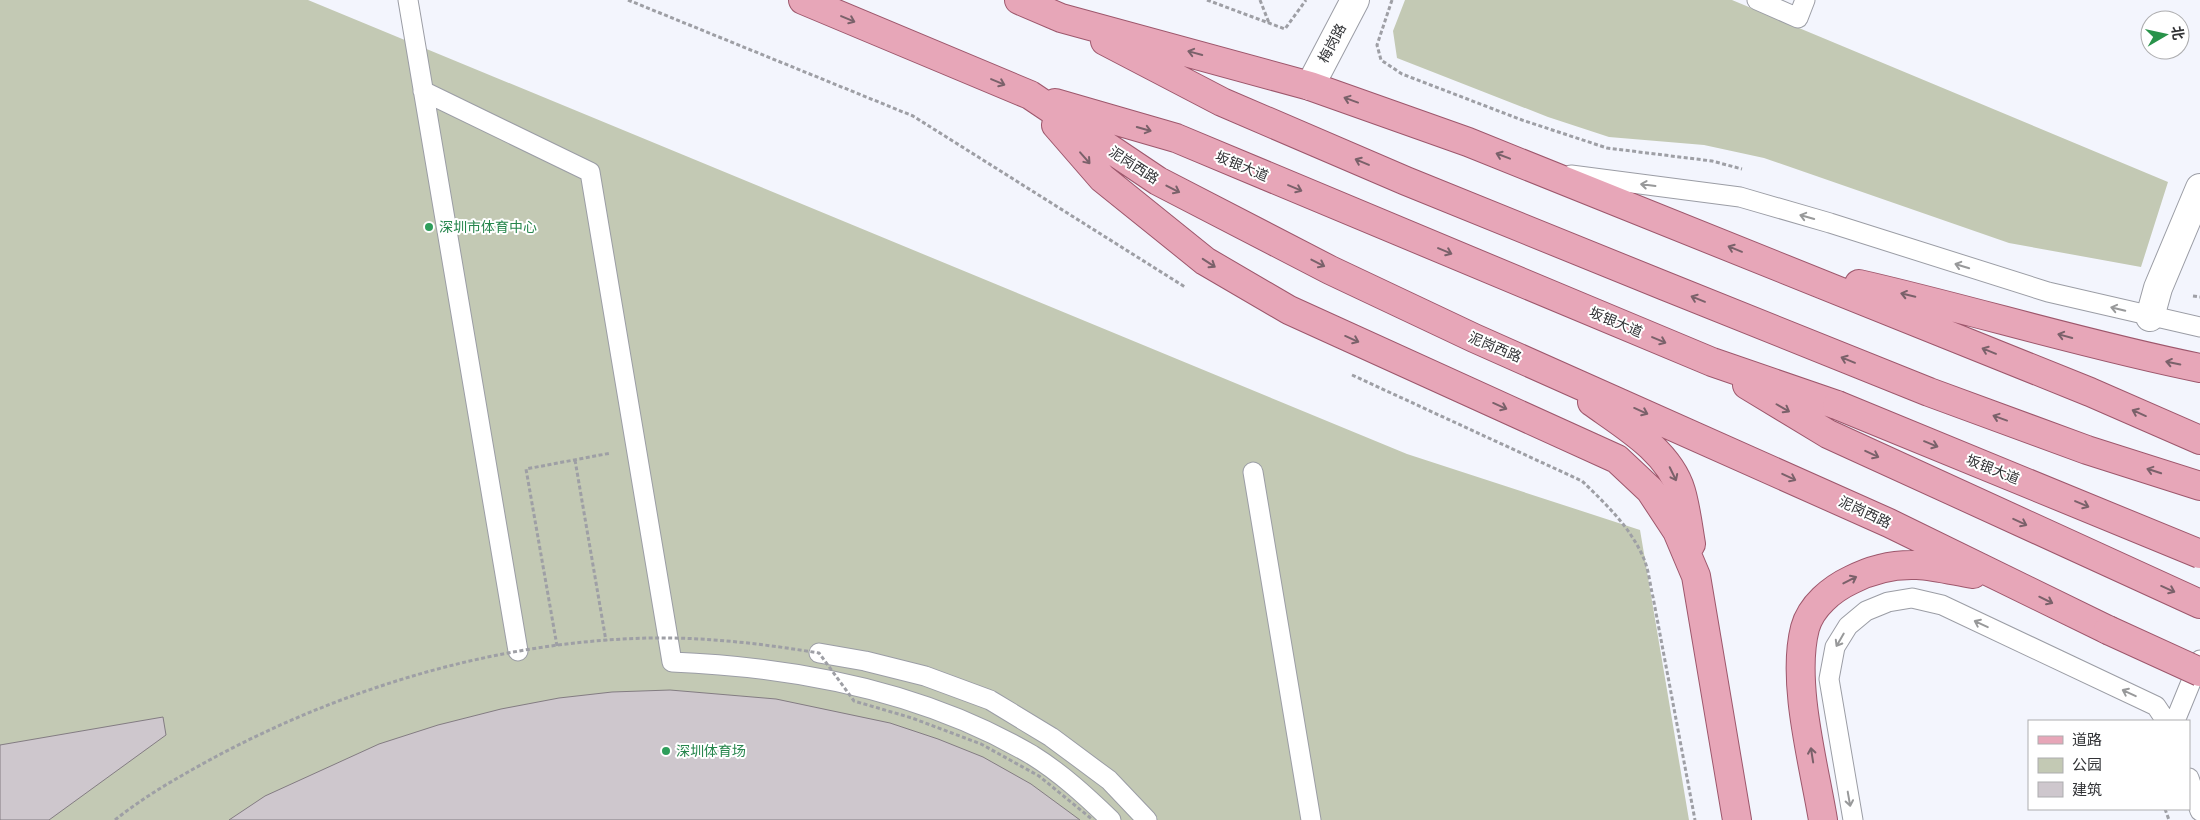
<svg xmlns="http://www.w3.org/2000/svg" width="2200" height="820" font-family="'Fira Sans Condensed','Noto Sans SC',sans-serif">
<rect width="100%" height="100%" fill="#f3f5fd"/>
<path fill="#c3c9b4" d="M 0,0 L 308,0 L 1407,454 L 1640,530 L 1689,820 L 0,820 Z
M 1405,0 L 1732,0 L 2168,182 L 2141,267 L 2009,243 L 1764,158 L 1704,145 L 1609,137 L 1548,117 L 1397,58 L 1393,31 Z"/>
<path fill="#cec7cd" stroke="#837c82" d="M 670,690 L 776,699 L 890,723 L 938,739 L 983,757 L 1031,784 L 1080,820 L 229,820 L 265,796 L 333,765 L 379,744 L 438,725 L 501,709 L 559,698 L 612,692 Z
M 163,717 L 166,735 L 49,820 L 0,820 L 0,745 Z"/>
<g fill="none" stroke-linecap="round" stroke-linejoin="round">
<defs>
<path id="service" d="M 408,0 L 518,651
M 1757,0 L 1798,18 L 1805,0
M 423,91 L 590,172 L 672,662 C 795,667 925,692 1032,755 C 1061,773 1086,796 1111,820
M 1571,175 L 1740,197 L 1830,223 L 2048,292 L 2200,327
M 1253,472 L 1311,820
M 819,653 L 865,661 L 925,676 L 990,700 L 1051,737 L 1109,780 L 1147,820
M 2175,721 L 2200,660
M 2189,778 L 2200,811
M 1853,820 L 1829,679 L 1835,647 L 1848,626 L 1866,611 L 1888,602 L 1912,598 L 1942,605 L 2156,706 L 2166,721"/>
<path id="minor" d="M 1310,86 L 1355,0
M 2150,317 L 2158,288 L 2200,188"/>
<path id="primary" d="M 803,0 L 1030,95 L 1158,181 L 1330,270 L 1474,338 L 1889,523 L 2108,630
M 1019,0 L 1061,18 L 1310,86 L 1468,142 L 2090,392 L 2200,440
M 1105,41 L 1222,102 L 1406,181 L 1665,286 L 1929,392 L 2087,450 L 2200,486
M 1055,103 L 1176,138 L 1712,362 L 1837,405
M 1056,125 L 1102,178 L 1205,261 L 1289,310 L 1617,459 L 1650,490 L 1677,531 L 1696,576 L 1737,820
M 1859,284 C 1973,310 2085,345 2200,368
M 1747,385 L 1828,434 L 2200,604
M 1592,402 C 1624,425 1669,451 1681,491 C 1686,508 1688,526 1691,544
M 1823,820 C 1814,765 1791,682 1805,628 C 1811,606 1832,589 1851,580 C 1872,569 1893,564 1917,565 C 1935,566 1955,571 1973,574"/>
</defs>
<use href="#service" stroke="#9b9da5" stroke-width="21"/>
<use href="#minor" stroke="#9b9da5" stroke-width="30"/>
<use href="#primary" stroke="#9d576c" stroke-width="30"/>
<path stroke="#9e9fa5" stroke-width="3" stroke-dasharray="4 2.5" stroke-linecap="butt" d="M 628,0 L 913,116 L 1185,287
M 1207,0 L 1285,29 L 1306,0
M 1260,0 L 1269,23
M 1392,0 L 1377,45 L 1381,60 L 1402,74 L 1522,120 L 1607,148 L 1712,161 L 1742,169
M 2193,296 L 2200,297
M 1352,375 L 1582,481 C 1606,504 1631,528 1644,559 C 1649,571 1650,585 1653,597 L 1695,820
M 575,460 L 606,641
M 557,646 L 526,469 L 611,453
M 2165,809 L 2169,820"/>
<use href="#service" stroke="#fff" stroke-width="19"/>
<use href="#minor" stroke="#fff" stroke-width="28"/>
<use href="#primary" stroke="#e7a6b8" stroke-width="28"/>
<defs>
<path id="primary-bridge" d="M 1837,405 L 2200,554
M 2108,630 L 2200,672"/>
</defs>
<use href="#primary-bridge" stroke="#9d576c" stroke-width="30" stroke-linecap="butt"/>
<path stroke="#9e9fa5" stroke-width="3" stroke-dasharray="4 2.5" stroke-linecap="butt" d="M 115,820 C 146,795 182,775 217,756 C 349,686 501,641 650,638 C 707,637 764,644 819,653 L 854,701 L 912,718 L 981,744 L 1039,776 L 1093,820"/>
<use href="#primary-bridge" stroke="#e7a6b8" stroke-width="28"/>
</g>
<defs><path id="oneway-shaft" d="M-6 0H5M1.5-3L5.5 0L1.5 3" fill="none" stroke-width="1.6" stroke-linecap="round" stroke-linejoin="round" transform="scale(1.25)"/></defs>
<g stroke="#7a616a">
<use href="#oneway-shaft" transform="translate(848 19) rotate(23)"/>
<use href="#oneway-shaft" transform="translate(1195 53) rotate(-165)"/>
<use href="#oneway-shaft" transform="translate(998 82) rotate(23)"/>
<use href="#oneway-shaft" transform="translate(1351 100) rotate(-160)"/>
<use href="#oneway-shaft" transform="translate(1144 129) rotate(16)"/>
<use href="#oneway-shaft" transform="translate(1503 156) rotate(-159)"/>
<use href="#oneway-shaft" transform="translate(1085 158) rotate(49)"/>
<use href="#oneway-shaft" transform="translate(1362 162) rotate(-157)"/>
<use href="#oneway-shaft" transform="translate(1295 188) rotate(23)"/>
<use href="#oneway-shaft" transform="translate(1173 189) rotate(27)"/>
<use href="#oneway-shaft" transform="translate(1735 249) rotate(-158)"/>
<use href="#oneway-shaft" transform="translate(1445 251) rotate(23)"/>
<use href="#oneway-shaft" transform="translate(1209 263) rotate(33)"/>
<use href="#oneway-shaft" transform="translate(1318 263) rotate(27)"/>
<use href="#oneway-shaft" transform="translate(1908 295) rotate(-167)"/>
<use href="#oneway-shaft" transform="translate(1698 299) rotate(-158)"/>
<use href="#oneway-shaft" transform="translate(2065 336) rotate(-165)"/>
<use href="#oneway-shaft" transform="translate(1352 339) rotate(24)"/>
<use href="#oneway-shaft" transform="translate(1659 340) rotate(23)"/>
<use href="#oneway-shaft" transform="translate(1989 351) rotate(-158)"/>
<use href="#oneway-shaft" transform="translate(1848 360) rotate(-158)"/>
<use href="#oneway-shaft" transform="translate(2173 363) rotate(-168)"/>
<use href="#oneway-shaft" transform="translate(1500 406) rotate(24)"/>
<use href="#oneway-shaft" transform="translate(1783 408) rotate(30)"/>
<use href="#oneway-shaft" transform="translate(1641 411) rotate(24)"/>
<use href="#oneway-shaft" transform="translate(2139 413) rotate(-156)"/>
<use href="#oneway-shaft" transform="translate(2000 418) rotate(-160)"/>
<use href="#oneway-shaft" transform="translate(1931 444) rotate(22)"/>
<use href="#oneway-shaft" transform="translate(1872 454) rotate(25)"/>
<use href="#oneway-shaft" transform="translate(2154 471) rotate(-162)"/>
<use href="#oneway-shaft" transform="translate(1673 474) rotate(64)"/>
<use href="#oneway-shaft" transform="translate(1789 477) rotate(25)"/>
<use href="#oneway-shaft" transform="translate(2082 504) rotate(23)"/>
<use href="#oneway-shaft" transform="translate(2020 522) rotate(25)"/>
<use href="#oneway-shaft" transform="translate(1850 580) rotate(-27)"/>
<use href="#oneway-shaft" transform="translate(2168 589) rotate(24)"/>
<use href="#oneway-shaft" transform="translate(2046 600) rotate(26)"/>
<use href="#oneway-shaft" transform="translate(1812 755) rotate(-99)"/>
</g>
<g stroke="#98999a">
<use href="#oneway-shaft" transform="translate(1648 185) rotate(-173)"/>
<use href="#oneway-shaft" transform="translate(1807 217) rotate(-164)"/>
<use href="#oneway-shaft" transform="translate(1962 266) rotate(-163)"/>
<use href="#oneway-shaft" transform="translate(2118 309) rotate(-166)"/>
<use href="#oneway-shaft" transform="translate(1981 624) rotate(-155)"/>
<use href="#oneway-shaft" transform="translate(1840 640) rotate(120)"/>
<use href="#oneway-shaft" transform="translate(2129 693) rotate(-155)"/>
<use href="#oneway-shaft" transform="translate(1849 799) rotate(80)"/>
</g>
<g fill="#2e9e5b" stroke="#fff" stroke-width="2">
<circle cx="429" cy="227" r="5"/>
<circle cx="666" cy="751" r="5"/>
</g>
<g text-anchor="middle" stroke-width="4" stroke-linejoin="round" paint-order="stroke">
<g font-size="14" fill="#323336" stroke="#fff">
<text transform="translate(1332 43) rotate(-62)" y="5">梅岗路</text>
<text transform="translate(1134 165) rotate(33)" y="5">泥岗西路</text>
<text transform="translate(1242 166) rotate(23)" y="5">坂银大道</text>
<text transform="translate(1616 322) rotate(23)" y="5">坂银大道</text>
<text transform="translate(1495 347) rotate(23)" y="5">泥岗西路</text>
<text transform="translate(1993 469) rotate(22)" y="5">坂银大道</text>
<text transform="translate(1865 512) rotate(25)" y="5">泥岗西路</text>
</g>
<g font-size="14" fill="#27864d" stroke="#fff" text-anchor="start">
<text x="439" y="232">深圳市体育中心</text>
<text x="676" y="756">深圳体育场</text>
</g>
</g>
<rect x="2028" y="720" width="162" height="90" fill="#ffffff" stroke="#adadaf"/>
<rect x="2038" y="736" width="25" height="8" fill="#e7a6b8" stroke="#adadaf"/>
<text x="2072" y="745" font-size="15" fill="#323336">道路</text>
<rect x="2038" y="758" width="25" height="15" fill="#c3c9b4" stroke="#adadaf"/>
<text x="2072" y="770" font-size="15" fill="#323336">公园</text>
<rect x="2038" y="782" width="25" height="15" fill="#cec7cd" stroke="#adadaf"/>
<text x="2072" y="795" font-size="15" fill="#323336">建筑</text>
<g transform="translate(2165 35) rotate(81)"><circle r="24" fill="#ffffff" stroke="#adadaf"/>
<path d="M0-4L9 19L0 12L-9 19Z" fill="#28934a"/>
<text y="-8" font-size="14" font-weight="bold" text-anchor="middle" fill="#323336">北</text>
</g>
</svg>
